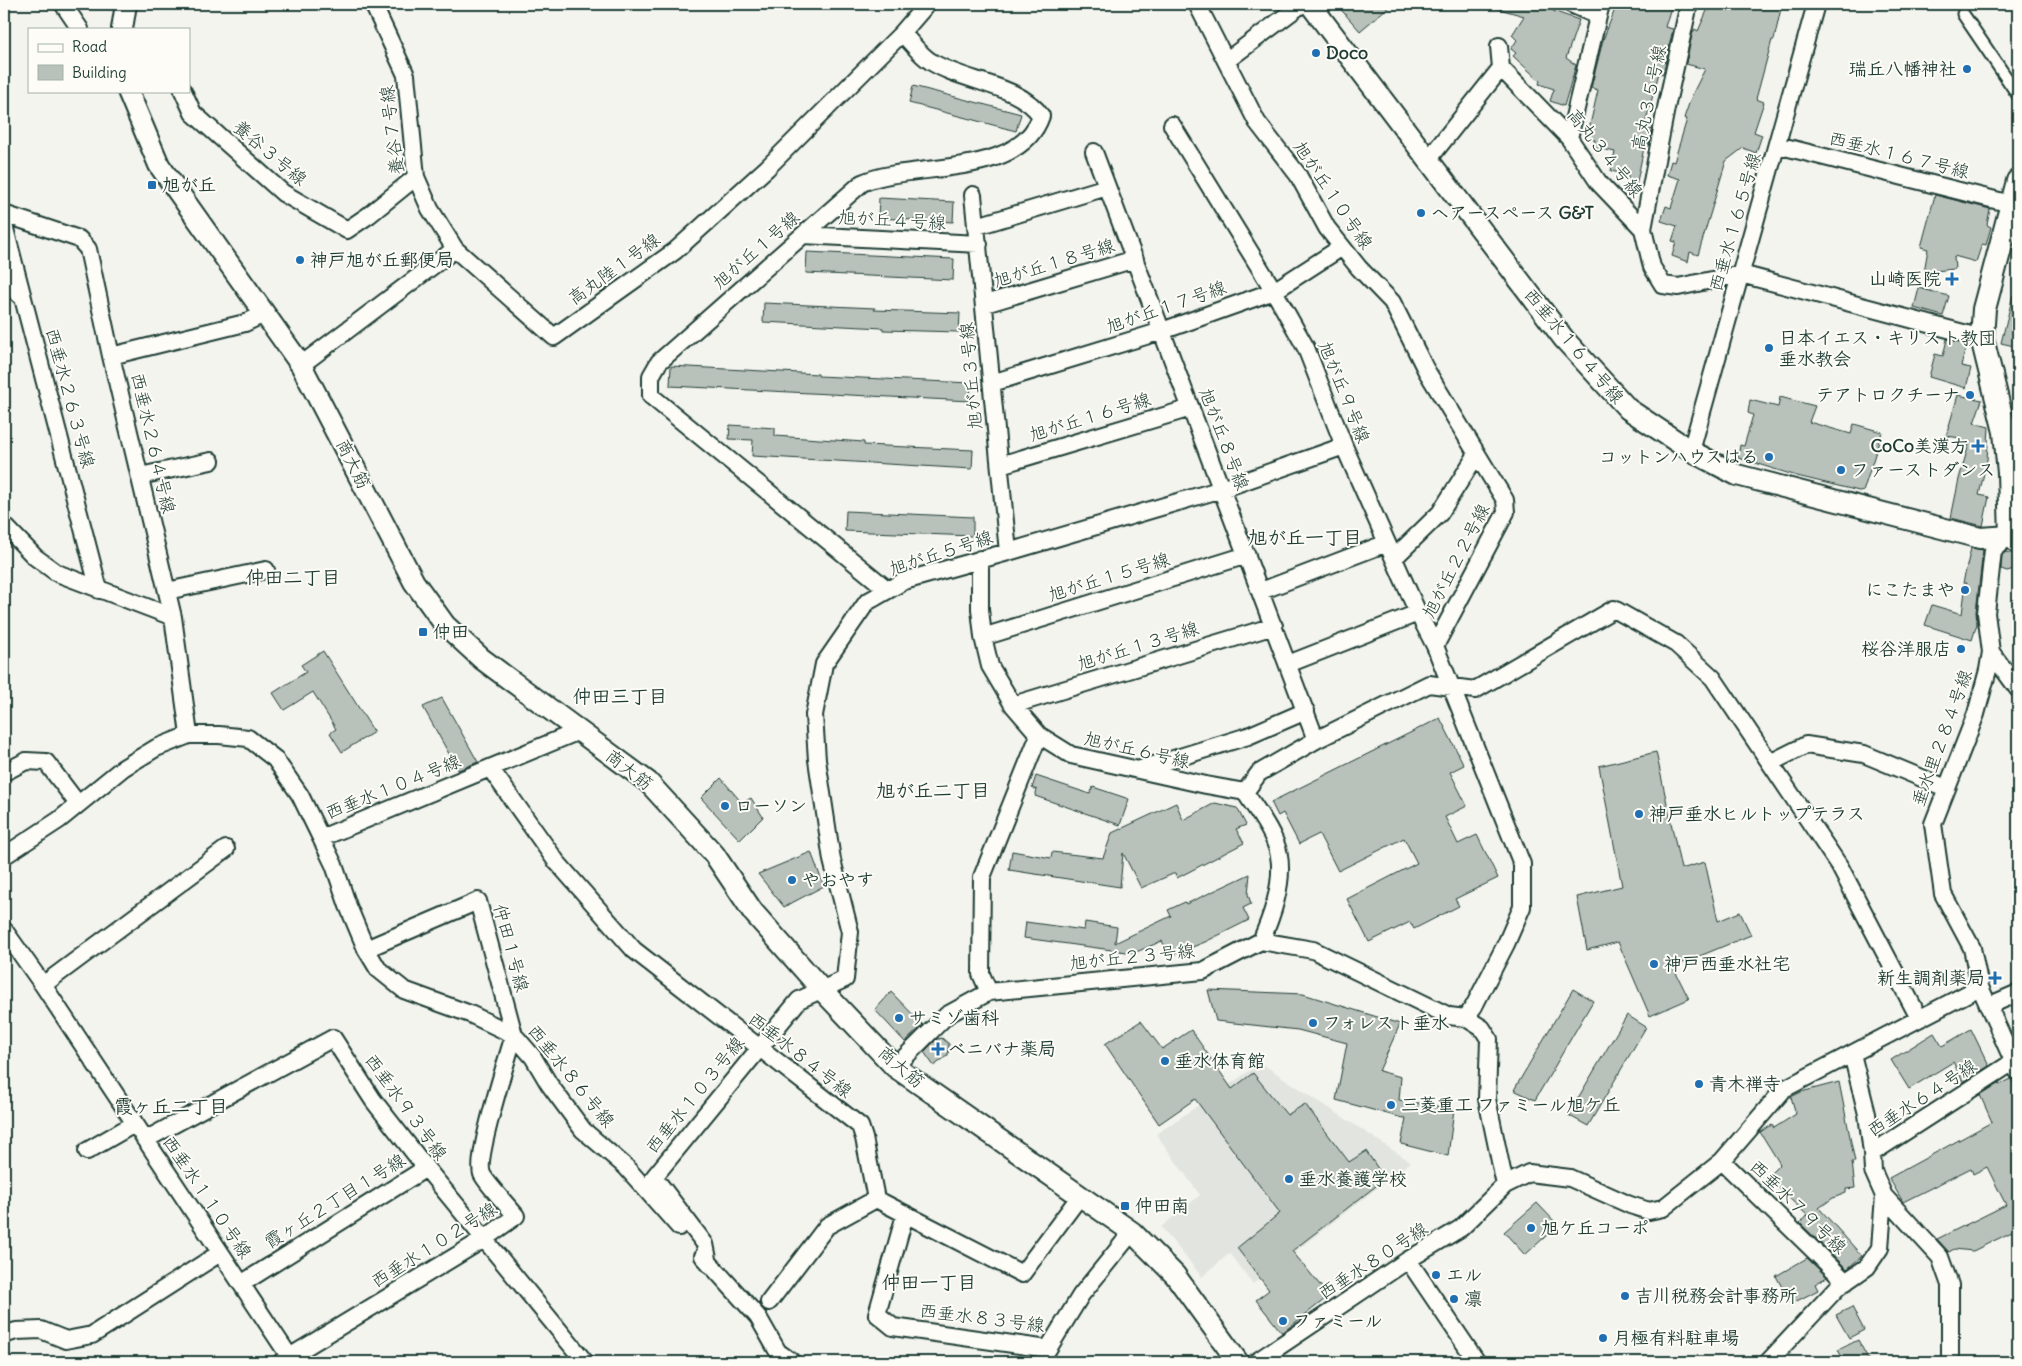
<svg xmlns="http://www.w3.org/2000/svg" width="2022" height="1366" font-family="Delius,'Klee One',sans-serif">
<rect width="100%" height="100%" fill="#f4f4ef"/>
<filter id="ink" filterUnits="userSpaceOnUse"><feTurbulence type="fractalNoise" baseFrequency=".02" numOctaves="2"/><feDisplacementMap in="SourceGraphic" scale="10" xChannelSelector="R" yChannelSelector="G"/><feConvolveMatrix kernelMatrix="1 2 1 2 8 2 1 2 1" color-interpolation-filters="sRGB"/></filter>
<g filter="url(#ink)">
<path fill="#e2e5df" d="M 1261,1063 L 1411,1162 L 1253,1284 L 1230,1253 L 1202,1277 L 1161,1227 L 1200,1195 L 1156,1134 Z"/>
<path fill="#b9c1bb" stroke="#1f3d34" d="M 1336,4 L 1392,4 L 1360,31 Z
M 1496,4 L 1554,4 L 1553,11 L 1579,20 L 1566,58 L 1576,65 L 1564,106 L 1550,101 L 1554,89 L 1539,84 L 1540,81 L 1513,56 L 1516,53 L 1511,49 L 1517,40 L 1512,35 L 1524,16 L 1496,8 Z
M 1617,4 L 1672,4 L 1665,27 L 1673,29 L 1663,74 L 1659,73 L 1644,128 L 1652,130 L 1649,144 L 1645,143 L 1635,191 L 1628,190 L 1628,175 L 1611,171 L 1615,152 L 1593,147 L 1595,140 L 1587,138 L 1598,90 L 1591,88 L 1603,40 Z
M 1710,4 L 1782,4 L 1774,40 L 1772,40 L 1756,99 L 1764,102 L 1754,132 L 1762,135 L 1756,153 L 1743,148 L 1726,161 L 1698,255 L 1690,252 L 1688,262 L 1672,256 L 1676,242 L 1672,241 L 1677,226 L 1661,221 L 1666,206 L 1671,208 L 1680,179 L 1667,175 L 1671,161 L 1674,162 L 1687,119 L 1684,118 L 1692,95 L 1705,69 L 1686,64 L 1692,35 L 1695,29 L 1698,31 Z
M 913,86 L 1021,114 L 1016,131 L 909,103 Z
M 1935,195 L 1990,209 L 1987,225 L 1991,227 L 1986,245 L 1982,244 L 1976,262 L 1954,256 L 1955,269 L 1924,272 L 1928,249 L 1921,247 Z
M 879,198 L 954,202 L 953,222 L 878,218 Z
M 807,252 L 954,259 L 953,280 L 806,273 Z
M 1919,288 L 1949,296 L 1943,316 L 1914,308 Z
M 2013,295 L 2018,295 L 2018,347 L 2001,343 Z
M 764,303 L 875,308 L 874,310 L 960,313 L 959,332 L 883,330 L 883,328 L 763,322 Z
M 1947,339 L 1967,344 L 1961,366 L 1971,368 L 1966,388 L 1929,377 L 1935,354 L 1943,356 Z
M 671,366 L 818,374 L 818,376 L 971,383 L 970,401 L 670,386 Z
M 1958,395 L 1982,400 L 1974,423 L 1989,427 L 1987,460 L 1979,495 L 1989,497 L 1983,526 L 1951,518 L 1959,479 L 1969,444 L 1961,442 L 1961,438 L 1946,436 Z
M 1780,397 L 1815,406 L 1809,422 L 1851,434 L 1854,424 L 1882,432 L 1863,492 L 1797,476 L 1738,458 L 1740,445 L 1744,446 L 1753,415 L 1748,413 L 1750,400 L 1778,407 Z
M 730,425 L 775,428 L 775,436 L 864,442 L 864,445 L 973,450 L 972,469 L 752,456 L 753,440 L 729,439 Z
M 846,511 L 973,517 L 973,536 L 845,531 Z
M 1971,548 L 1983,550 L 1976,612 L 1977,624 L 1972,640 L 1925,625 L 1932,605 L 1962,614 L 1966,583 L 1963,583 Z
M 2006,552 L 2018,555 L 2018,568 L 2007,571 L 2001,569 L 2002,555 Z
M 323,651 L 374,732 L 342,752 L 330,733 L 336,729 L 313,692 L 284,710 L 273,693 L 306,672 L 301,665 Z
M 442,698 L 478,762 L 458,770 L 423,707 Z
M 1440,718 L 1464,765 L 1450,772 L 1467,806 L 1445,817 L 1458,844 L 1477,835 L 1498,878 L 1455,899 L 1459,906 L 1414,929 L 1410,922 L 1369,942 L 1347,899 L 1417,863 L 1404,838 L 1338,871 L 1319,834 L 1299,844 L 1283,813 L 1278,816 L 1271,802 Z
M 1656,752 L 1681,869 L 1705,862 L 1718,921 L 1740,912 L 1751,935 L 1673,967 L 1689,999 L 1650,1016 L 1618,942 L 1587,950 L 1577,897 L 1622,886 L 1599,766 Z
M 1036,776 L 1090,794 L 1093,787 L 1129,799 L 1120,825 L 1035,796 L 1037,790 L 1032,788 Z
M 721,778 L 742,803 L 751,798 L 763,817 L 740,840 L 701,798 Z
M 1176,803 L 1183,820 L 1215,803 L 1237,808 L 1246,825 L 1236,829 L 1244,843 L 1177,878 L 1175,873 L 1141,888 L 1123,853 L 1120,887 L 1009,870 L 1012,851 L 1051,858 L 1052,852 L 1103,858 L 1112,833 Z
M 811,852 L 824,886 L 784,907 L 758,874 Z
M 1250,874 L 1248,894 L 1251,904 L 1243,908 L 1249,920 L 1205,942 L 1170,956 L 1162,941 L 1134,953 L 1024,938 L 1026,922 L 1084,930 L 1085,922 L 1117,927 L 1115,943 L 1171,916 L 1168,910 L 1185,902 L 1186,904 Z
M 1573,989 L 1593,1001 L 1535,1100 L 1514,1090 Z
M 1208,990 L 1303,994 L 1400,1024 L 1379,1071 L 1401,1077 L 1399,1100 L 1454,1109 L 1448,1156 L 1401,1144 L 1406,1119 L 1336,1100 L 1347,1043 L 1298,1030 L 1216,1021 Z
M 891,992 L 923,1025 L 905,1042 L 875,1010 Z
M 1627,1015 L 1646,1027 L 1588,1126 L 1568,1115 Z
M 1141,1021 L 1162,1049 L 1191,1030 L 1232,1089 L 1253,1073 L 1287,1115 L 1305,1104 L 1349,1162 L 1366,1151 L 1385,1179 L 1292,1251 L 1329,1296 L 1282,1333 L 1256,1300 L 1269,1290 L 1237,1248 L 1280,1213 L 1195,1099 L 1159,1124 L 1105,1044 Z
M 1971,1029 L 1989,1066 L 1963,1082 L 1953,1062 L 1909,1089 L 1891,1060 L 1934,1033 L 1942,1046 Z
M 942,1038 L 949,1044 L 948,1055 L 934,1066 L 924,1052 L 937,1039 Z
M 2011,1079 L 2018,1092 L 2018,1229 L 1973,1251 L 1954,1249 L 1949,1252 L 1937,1239 L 2006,1205 L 1987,1167 L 1973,1174 L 1971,1168 L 1903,1202 L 1889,1178 L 1992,1122 L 1980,1095 L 1998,1084 L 1999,1085 Z
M 1839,1082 L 1855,1162 L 1852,1162 L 1855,1188 L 1846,1189 L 1846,1193 L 1833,1198 L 1819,1208 L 1862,1256 L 1847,1269 L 1800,1223 L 1807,1215 L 1767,1177 L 1780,1164 L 1760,1132 L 1772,1125 L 1774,1128 L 1796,1114 L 1791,1097 L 1801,1092 Z
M 1537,1203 L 1558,1225 L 1525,1255 L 1504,1232 Z
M 1807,1258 L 1827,1277 L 1815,1284 L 1818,1290 L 1791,1304 L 1776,1276 Z
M 1852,1307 L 1864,1330 L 1849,1338 L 1836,1315 Z
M 1858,1340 L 1870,1362 L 1845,1362 L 1838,1350 Z"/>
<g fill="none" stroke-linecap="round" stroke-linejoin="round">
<defs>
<path id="pedestrian" d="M 1963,14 L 2018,95"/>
<path id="minor" d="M 63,4 L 80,29
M 373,4 L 406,75 L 416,177 L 430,209 L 455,249
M 1197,4 L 1257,122 L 1298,175 L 1327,228 L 1359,268 L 1392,302 L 1426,370 L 1477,454
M 1571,4 L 1598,16
M 1226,61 L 1302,4
M 1501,68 L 1569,138 L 1599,183 L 1643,229 L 1652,267 L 1663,285 L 1678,287 L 1741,274 L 1982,338
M 183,91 L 193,113 L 283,193 L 347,230 L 369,215 L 416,177
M 1172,125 L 1274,291 L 1306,348 L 1344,446 L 1418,613 L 1435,646 L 1522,864 L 1522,907 L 1506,944 L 1474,1006 L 1466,1018 L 1449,1016 L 1313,950 L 1261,941
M 1569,138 L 1601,4
M 1777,145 L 2011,204
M 1094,152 L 1316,740
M 1428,160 L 1501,68 L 1499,46
M 973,195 L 1008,552
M 977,226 L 1107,187
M 1643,229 L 1666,108 L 1689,4
M 803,235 L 979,244
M 4,281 L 23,298
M 985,304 L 1135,259
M 111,356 L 245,323 L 264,314
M 301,365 L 455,249 L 554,337 L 675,251 L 767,168 L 902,33 L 927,4
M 992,383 L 1162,331 L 1274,291 L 1342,247
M 1691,451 L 1816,4
M 1000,465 L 1191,408
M 140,476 L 211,461
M 4,525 L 35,557 L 57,573 L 173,617
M 2014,532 L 1993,550 L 1986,613 L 1991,652 L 1988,670 L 1976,714 L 1933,824 L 1943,894 L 1972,948 L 1980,987 L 2018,1072
M 1394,558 L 1440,513 L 1477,454 L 1505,500 L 1506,512 L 1435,646
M 980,559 L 980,609 L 983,637 L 990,666 L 1013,705 L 1039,735 L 1071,755 L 1206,785 L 1245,792
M 99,590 L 4,225 L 7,215 L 79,239 L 88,249 L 111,356 L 173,617 L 189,735
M 888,590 L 651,396 L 651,376 L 659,362 L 862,183 C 912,161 1019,180 1041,116 C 1020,84 962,82 930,61 C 920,55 911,42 902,33
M 167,591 L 266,570
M 1261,591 L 1387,543
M 983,637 L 1247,555
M 1991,652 L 2018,689
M 1288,664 L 1418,613
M 1013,705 L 1274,626
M 1770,763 L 1806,745 L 1864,754 L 1946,788
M 490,768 L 556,861 L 634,950 L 860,1126 L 864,1138 L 876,1199 L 1022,1274 L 1080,1196
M 9,770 L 26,761 L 46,762 L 78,804
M 1138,770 L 1248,736 L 1306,711
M 1245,792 L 1259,773 L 1316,740 L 1429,684 L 1475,690 L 1614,609 L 1676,644 L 1713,678 L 1840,867 L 1919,1018
M 321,838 L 334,865 L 348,906 L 366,949 L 378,969 L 404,990 L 470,1014 L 514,1035 L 533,1057 L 549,1084 L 583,1130 L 626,1167 L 679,1227
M 4,856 L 59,820 L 123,768 L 156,748 L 189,735 L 219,735 L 248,738 L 275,759 L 300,795 L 321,838 L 579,731
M 4,930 L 43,985 L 293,1362
M 366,949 L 478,901 L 514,1035
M 43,985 L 226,849
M 989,992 L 981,974 L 982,877 L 1039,735
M 1988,1006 L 2018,993
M 1466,1018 L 1482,1028 L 1489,1039 L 1487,1099 L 1505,1185
M 1852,1054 L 1867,1114 L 1872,1153
M 895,1067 L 947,1015 L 989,992 L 1203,971 L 1261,941 C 1274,912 1288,872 1275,842 C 1268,824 1255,808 1245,792
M 145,1140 L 333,1038 L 373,1100 L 426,1168 L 585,1362
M 87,1151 L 134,1124
M 1722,1161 L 1846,1282
M 905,1215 L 877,1314 L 893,1327 L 1048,1349 L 1081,1295 L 1132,1232
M 703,1256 L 758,1317 L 778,1352 L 792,1362
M 1408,1260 L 1477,1362
M 709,1264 L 705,1244 L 654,1177 L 799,1000 L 845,979 L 850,932 L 832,860 L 817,760 L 814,715 L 824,664 L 867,602 L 904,581 L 1008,552 L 1222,489 L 1344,446
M 241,1284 L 426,1168
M 769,1302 L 827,1226 L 876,1199
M 4,1335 L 16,1331 L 41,1330 L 66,1340 L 92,1335 L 220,1253
M 281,1362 L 484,1239 L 516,1216 C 509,1207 486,1183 482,1174 C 475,1157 508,1057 514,1035
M 1256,1362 L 1408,1260 L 1461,1228 L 1505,1185 L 1529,1173 L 1570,1178 L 1630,1205 L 1649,1211 L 1663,1208 L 1722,1161 L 1784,1089 L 1980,987
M 1768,1362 L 1838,1287 L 1867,1267 L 1880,1248 L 1884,1196
M 1950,1362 L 1950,1285 L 1940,1257 L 1884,1196 L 1873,1171 L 1872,1153 L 2013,1062"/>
<path id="tertiary" d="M 1310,4 L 1564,339 L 1628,409 L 1691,451 L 1737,475 L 1980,538 L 2011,536
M 122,29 L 126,4
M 128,91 L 159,165 L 301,365 L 414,582 L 445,625 L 482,659 L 648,782 L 714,854 L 753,912 L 822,990 L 895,1067 L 1132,1232 L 1175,1275 L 1238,1362"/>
<path id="secondary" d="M 2018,181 L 1984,309 L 1982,338 L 2005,432 L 2009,473 L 2011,536 L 2018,542"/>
</defs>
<use href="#pedestrian" stroke="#1f3d34" stroke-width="15"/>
<use href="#minor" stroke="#1f3d34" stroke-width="20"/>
<use href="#tertiary" stroke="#1f3d34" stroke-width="24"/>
<use href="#secondary" stroke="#1f3d34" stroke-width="26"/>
<use href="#pedestrian" stroke="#fdfcf7" stroke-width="11"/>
<use href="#minor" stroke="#fdfcf7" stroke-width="16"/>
<use href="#tertiary" stroke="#fdfcf7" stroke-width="20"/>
<use href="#secondary" stroke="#fdfcf7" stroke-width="22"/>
</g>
</g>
<g fill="#1f6fb2" stroke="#fdfcf7" stroke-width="2">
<circle cx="1316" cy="53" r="5"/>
<circle cx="1967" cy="69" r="5"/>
<rect x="147" y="180" width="10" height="10" rx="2.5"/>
<circle cx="1421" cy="213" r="5"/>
<circle cx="300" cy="260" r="5"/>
<path d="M1949.5 271.5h5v5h5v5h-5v5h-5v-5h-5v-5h5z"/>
<circle cx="1769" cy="348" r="5"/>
<circle cx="1970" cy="395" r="5"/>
<path d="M1975.5 438.5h5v5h5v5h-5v5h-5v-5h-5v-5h5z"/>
<circle cx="1769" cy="457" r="5"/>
<circle cx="1841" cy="470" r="5"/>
<circle cx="1965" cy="590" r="5"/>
<rect x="418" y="627" width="10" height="10" rx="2.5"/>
<circle cx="1961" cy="649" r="5"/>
<circle cx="725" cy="806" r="5"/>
<circle cx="1639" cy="814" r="5"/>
<circle cx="792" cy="880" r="5"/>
<circle cx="1654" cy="964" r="5"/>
<path d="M1992.5 970.5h5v5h5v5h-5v5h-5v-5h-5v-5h5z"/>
<circle cx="899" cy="1018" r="5"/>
<circle cx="1313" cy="1023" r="5"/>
<path d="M935.5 1041.5h5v5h5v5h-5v5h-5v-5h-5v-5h5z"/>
<circle cx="1165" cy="1061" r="5"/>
<circle cx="1699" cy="1084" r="5"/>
<circle cx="1391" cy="1105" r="5"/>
<circle cx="1289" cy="1179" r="5"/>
<rect x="1120" y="1201" width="10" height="10" rx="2.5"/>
<circle cx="1531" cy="1228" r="5"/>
<circle cx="1436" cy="1275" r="5"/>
<circle cx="1625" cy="1296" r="5"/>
<circle cx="1454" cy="1299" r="5"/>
<circle cx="1283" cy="1321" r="5"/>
<circle cx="1603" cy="1338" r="5"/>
</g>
<g text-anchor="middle" stroke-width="4" stroke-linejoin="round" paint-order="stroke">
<g font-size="18" font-weight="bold" fill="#1f3d34" stroke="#fdfcf7" text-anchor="start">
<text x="1326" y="59">Doco</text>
<text x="1957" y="75" text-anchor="end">瑞丘八幡神社</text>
<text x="162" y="191">旭が丘</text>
<text x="1431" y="219">ヘアースペース G&amp;T</text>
<text x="310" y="266">神戸旭が丘郵便局</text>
<text x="1941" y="285" text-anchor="end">山崎医院</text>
<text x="1779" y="344">日本イエス・キリスト教団<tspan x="1779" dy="21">垂水教会</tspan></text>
<text x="1960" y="401" text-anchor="end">テアトロクチーナ</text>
<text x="1968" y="452" text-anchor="end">CoCo美漢方</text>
<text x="1759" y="463" text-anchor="end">コットンハウスはる</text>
<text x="1851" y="476">ファーストダンス</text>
<text x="1955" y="596" text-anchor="end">にこたまや</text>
<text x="433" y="638">仲田</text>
<text x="1951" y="655" text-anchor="end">桜谷洋服店</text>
<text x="735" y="812">ローソン</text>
<text x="1649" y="820">神戸垂水ヒルトップテラス</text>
<text x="802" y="886">やおやす</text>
<text x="1664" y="970">神戸西垂水社宅</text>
<text x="1985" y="984" text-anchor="end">新生調剤薬局</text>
<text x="909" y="1024">サミゾ歯科</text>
<text x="1323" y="1029">フォレスト垂水</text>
<text x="948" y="1055">ベニバナ薬局</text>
<text x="1175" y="1067">垂水体育館</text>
<text x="1709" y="1090">青木禅寺</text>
<text x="1401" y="1111">三菱重工 ファミール旭ケ丘</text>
<text x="1299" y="1185">垂水養護学校</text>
<text x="1135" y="1212">仲田南</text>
<text x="1541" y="1234">旭ケ丘コーポ</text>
<text x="1446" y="1281">エル</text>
<text x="1635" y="1302">吉川税務会計事務所</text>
<text x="1464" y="1305">凛</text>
<text x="1293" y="1327">ファミール</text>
<text x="1613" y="1344">月極有料駐車場</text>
</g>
<g font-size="18" fill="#1f3d34" stroke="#fdfcf7">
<text transform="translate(1649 98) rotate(-78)" y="6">高丸３５号線</text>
<text transform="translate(392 130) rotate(-97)" y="6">養谷７号線</text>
<text transform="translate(270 153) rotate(40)" y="6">養谷３号線</text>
<text transform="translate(1605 153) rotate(51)" y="6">高丸３４号線</text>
<text transform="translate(1899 155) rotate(14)" y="6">西垂水１６７号線</text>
<text transform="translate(1333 195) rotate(56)" y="6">旭が丘１０号線</text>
<text transform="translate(892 220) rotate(3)" y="6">旭が丘４号線</text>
<text transform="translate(1735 222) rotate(-74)" y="6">西垂水１６５号線</text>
<text transform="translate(756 250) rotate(-41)" y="6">旭が丘１号線</text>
<text transform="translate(1054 263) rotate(-17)" y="6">旭が丘１８号線</text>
<text transform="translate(614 269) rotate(-36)" y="6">高丸陸１号線</text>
<text transform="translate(1166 307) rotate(-19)" y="6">旭が丘１７号線</text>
<text transform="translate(1574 346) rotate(50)" y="6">西垂水１６４号線</text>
<text transform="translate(971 376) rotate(-95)" y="6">旭が丘３号線</text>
<text transform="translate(1344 392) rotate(68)" y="6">旭が丘９号線</text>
<text transform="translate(70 398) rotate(75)" y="6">西垂水２６３号線</text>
<text transform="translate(1090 417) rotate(-17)" y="6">旭が丘１６号線</text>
<text transform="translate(1224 439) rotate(69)" y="6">旭が丘８号線</text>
<text transform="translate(153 443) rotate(77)" y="6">西垂水２６４号線</text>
<text transform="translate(353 464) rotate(63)" y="6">商大筋</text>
<text transform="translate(941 553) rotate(-18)" y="6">旭が丘５号線</text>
<text transform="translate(1456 561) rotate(-63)" y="6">旭が丘２２号線</text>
<text transform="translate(1109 577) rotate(-17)" y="6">旭が丘１５号線</text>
<text transform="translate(1138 646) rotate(-17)" y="6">旭が丘１３号線</text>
<text transform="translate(1942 738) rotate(-70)" y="6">垂水里２８４号線</text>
<text transform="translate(1137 750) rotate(13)" y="6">旭が丘６号線</text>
<text transform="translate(629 770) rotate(38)" y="6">商大筋</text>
<text transform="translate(393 787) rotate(-22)" y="6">西垂水１０４号線</text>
<text transform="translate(511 948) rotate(75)" y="6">仲田１号線</text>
<text transform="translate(1132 957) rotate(-6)" y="6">旭が丘２３号線</text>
<text transform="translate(800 1055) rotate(38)" y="6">西垂水８４号線</text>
<text transform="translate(901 1067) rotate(40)" y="6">商大筋</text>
<text transform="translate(571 1076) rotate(51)" y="6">西垂水８６号線</text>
<text transform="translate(695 1095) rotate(-51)" y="6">西垂水１０３号線</text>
<text transform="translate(1922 1098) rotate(-33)" y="6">西垂水６４号線</text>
<text transform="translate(406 1107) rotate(54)" y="6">西垂水９３号線</text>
<text transform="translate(207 1197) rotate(56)" y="6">西垂水１１０号線</text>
<text transform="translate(335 1201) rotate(-32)" y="6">霞ヶ丘２丁目１号線</text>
<text transform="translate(1798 1207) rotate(44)" y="6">西垂水７９号線</text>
<text transform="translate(434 1245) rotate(-32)" y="6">西垂水１０２号線</text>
<text transform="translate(1373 1261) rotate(-33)" y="6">西垂水８０号線</text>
<text transform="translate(982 1318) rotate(7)" y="6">西垂水８３号線</text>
</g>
<g font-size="19" font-weight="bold" fill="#1f3d34" stroke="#fdfcf7">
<text x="1305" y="544">旭が丘一丁目</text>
<text x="293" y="584">仲田二丁目</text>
<text x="620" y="703">仲田三丁目</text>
<text x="933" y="797">旭が丘二丁目</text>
<text x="171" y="1113">霞ヶ丘二丁目</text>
<text x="929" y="1289">仲田一丁目</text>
</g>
</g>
<rect width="2022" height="1366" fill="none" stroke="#fdfcf7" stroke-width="20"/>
<rect x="10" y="10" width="2002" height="1346" fill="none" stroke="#1f3d34" stroke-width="2" filter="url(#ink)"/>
<rect x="28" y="28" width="162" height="65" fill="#fdfcf7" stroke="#a4b0a9"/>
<rect x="38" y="44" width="25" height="8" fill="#fdfcf7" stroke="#a4b0a9"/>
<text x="72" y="52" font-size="15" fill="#1f3d34">Road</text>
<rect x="38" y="65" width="25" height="15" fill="#b9c1bb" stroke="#a4b0a9"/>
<text x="72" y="78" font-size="15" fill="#1f3d34">Building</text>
</svg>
